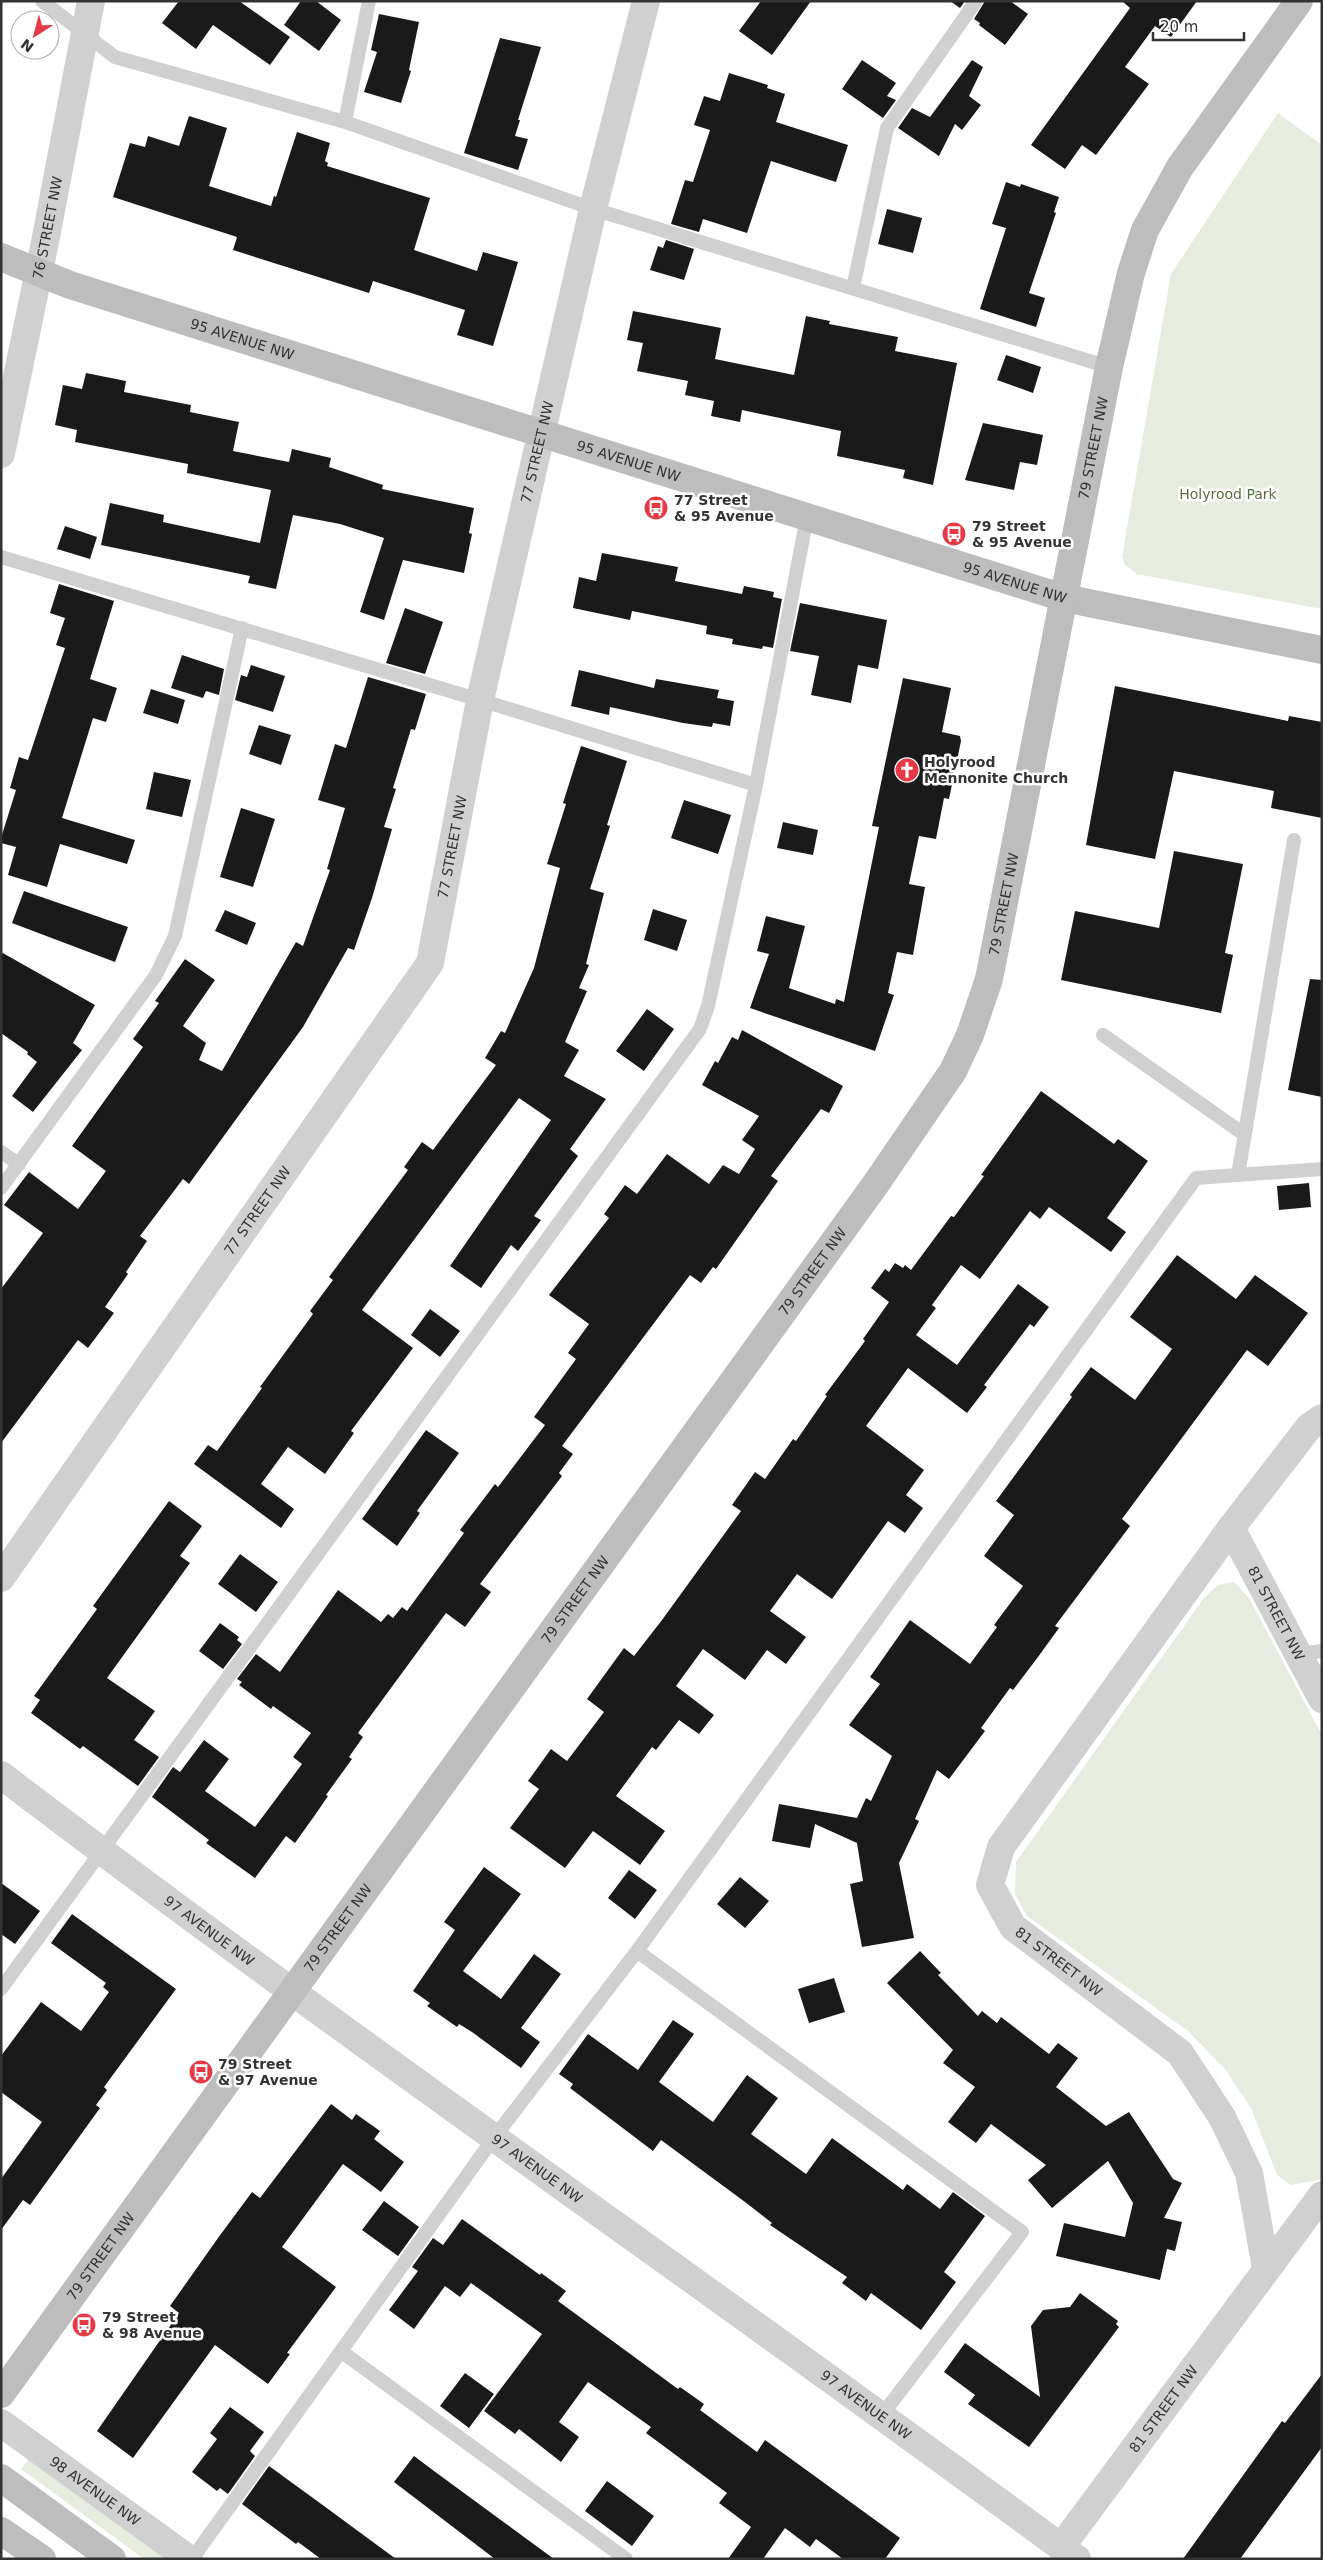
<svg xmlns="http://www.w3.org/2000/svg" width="1323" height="2560" font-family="'DejaVu Sans',sans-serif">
<rect width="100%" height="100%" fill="#fff"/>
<path fill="#e6ecdf" d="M 1278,113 L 1322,145 L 1322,609 L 1137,574 L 1125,565 L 1122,557 L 1171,274 Z
M 1234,1582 L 1249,1598 L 1322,1735 L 1322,2177 L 1319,2180 L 1290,2185 L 1277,2175 L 1251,2108 L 1224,2068 L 1188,2031 L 1027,1916 L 1015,1894 L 1016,1862 L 1204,1598 L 1218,1585 Z
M 29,2459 L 165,2559 L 144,2559 L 21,2469 Z"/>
<path fill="#1a1a1a" d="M 179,1 L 239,1 L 290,37 L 270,65 L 213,25 L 196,49 L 162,23 Z
M 301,1 L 316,1 L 341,20 L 319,51 L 284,25 Z
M 761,1 L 811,1 L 772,55 L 739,31 Z
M 950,1 L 965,1 L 960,8 Z
M 985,1 L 1010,1 L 1028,14 L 1005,45 L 979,25 L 980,23 L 974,19 Z
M 1122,1 L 1197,1 L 1171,37 L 1155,26 L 1125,67 L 1149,84 L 1096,155 L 1082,145 L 1065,169 L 1031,145 L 1130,8 Z
M 379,14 L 419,22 L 409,70 L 411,71 L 401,103 L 364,92 L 377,52 L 371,50 Z
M 500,38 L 541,47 L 518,120 L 520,120 L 515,136 L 528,139 L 518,170 L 464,153 Z
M 862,60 L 896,83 L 887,96 L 896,100 L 883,118 L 842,89 Z
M 972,60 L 983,67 L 969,96 L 981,105 L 962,130 L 955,124 L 939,156 L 898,128 L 912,108 L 930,117 Z
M 729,73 L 768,85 L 767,88 L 785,94 L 776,122 L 848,145 L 836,182 L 771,161 L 747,233 L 703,219 L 699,232 L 671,224 L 685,180 L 693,182 L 710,130 L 694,125 L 704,96 L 720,101 Z
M 189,116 L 227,128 L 209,186 L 271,206 L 274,196 L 276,197 L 297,132 L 330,143 L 325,161 L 328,163 L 327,166 L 430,198 L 414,250 L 477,271 L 483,252 L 518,262 L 493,346 L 457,335 L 465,310 L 373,281 L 369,293 L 233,250 L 237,237 L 113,197 L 130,143 L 145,147 L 148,136 L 179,146 Z
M 1006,182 L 1020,187 L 1021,184 L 1059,197 L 1054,212 L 1056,213 L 1029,293 L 1045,298 L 1036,327 L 980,309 L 1006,228 L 992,224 Z
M 887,209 L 922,218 L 913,253 L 878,244 Z
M 666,240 L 694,249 L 684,280 L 650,270 L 658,246 L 663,248 Z
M 633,311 L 721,328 L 715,359 L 794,375 L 806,316 L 830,321 L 829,324 L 898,337 L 895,351 L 957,363 L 933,485 L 903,478 L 905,470 L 837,456 L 841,431 L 742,410 L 740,422 L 711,416 L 714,401 L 685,395 L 688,381 L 637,371 L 643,343 L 627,340 Z
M 1006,355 L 1041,367 L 1033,393 L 997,380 Z
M 86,373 L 126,381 L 124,392 L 191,405 L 190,412 L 239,422 L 233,451 L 289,462 L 292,449 L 331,458 L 329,467 L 383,485 L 382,489 L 474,508 L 469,533 L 472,534 L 464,573 L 403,560 L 384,620 L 360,612 L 384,538 L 340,524 L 293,515 L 276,589 L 248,583 L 250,576 L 101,545 L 110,503 L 164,515 L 163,522 L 260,543 L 271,490 L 187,473 L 188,464 L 75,442 L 77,430 L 55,425 L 63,385 L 82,389 Z
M 983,423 L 1043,435 L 1037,465 L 1020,462 L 1014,490 L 965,480 Z
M 65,526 L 97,537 L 90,559 L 57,549 Z
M 602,553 L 678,567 L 675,581 L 742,594 L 744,586 L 774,592 L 773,597 L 782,599 L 773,648 L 763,646 L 762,649 L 732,644 L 733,639 L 706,634 L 707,626 L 632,611 L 630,620 L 573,608 L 579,577 L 596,581 Z
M 59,584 L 114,601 L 90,679 L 117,688 L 106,722 L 93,718 L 62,818 L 135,840 L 127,864 L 60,844 L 47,887 L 8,875 L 16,847 L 1,843 L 1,838 L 16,790 L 10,788 L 19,757 L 28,760 L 65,648 L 56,645 L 65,618 L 50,613 Z
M 800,603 L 887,620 L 878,669 L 858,665 L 851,703 L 811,695 L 819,656 L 790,651 Z
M 405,608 L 443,622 L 425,674 L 386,663 Z
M 182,655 L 224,669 L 219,695 L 206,691 L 203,698 L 171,688 Z
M 251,665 L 285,676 L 273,712 L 235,700 L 241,675 L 247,677 Z
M 579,670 L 654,688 L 656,679 L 719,690 L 717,698 L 734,701 L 730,726 L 713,723 L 712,727 L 683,723 L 610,707 L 609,715 L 571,706 Z
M 368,677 L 426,694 L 415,730 L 411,729 L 393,788 L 396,789 L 384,827 L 392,829 L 372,898 L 354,950 L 348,948 L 303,1027 L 189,1184 L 183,1179 L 140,1236 L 147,1241 L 126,1272 L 128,1274 L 105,1307 L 114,1313 L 88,1348 L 78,1340 L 1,1443 L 1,1289 L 43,1233 L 4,1205 L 29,1172 L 78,1209 L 106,1171 L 72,1146 L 143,1047 L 133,1039 L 159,1003 L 155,1001 L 185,959 L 215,980 L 183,1026 L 206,1043 L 199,1060 L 222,1071 L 296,942 L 303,946 L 330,870 L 327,869 L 345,808 L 318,800 L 335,744 L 346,748 Z
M 903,678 L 951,688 L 942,732 L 960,736 L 961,741 L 949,799 L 944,798 L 936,839 L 919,836 L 909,884 L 925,887 L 913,955 L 897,952 L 888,993 L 894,995 L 875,1051 L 750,1008 L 769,954 L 757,951 L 766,916 L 805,926 L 789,988 L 835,1004 L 836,999 L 844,1002 L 879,827 L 872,826 Z
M 1115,686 L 1288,721 L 1289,716 L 1322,722 L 1322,818 L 1271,808 L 1274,791 L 1174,771 L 1155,859 L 1086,845 Z
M 151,689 L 185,700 L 178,724 L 143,713 Z
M 259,725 L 291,735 L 281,765 L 249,754 Z
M 581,746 L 627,761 L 607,825 L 610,826 L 590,889 L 604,893 L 586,964 L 589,965 L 579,988 L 587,991 L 565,1042 L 579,1050 L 564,1076 L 606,1099 L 570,1149 L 578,1156 L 534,1216 L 541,1220 L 518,1251 L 511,1245 L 481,1288 L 450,1266 L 551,1120 L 519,1098 L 362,1310 L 413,1348 L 351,1431 L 354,1433 L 325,1474 L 288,1447 L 261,1484 L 294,1509 L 281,1528 L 194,1464 L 208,1445 L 217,1451 L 262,1388 L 260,1387 L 313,1314 L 310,1311 L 333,1280 L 329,1277 L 408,1170 L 404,1167 L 422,1142 L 433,1150 L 496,1065 L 485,1058 L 501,1031 L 505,1033 L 534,968 L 560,868 L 547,864 L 566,804 L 563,803 Z
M 154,772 L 191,780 L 182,817 L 146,809 Z
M 684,800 L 731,815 L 718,854 L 671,838 Z
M 241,808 L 275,819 L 253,887 L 220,877 Z
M 783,822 L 818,830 L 813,855 L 777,848 Z
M 1174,851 L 1243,864 L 1225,953 L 1233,955 L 1221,1013 L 1061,980 L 1075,911 L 1159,928 Z
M 24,891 L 128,927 L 115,962 L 12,923 Z
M 653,909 L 687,920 L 677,951 L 644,940 Z
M 225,910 L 256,923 L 247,945 L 215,931 Z
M 1,952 L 95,1005 L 73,1043 L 82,1050 L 33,1112 L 12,1096 L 37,1062 L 27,1054 L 28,1052 L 1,1033 Z
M 1310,979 L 1322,980 L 1322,1097 L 1288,1090 Z
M 647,1009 L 674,1029 L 644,1071 L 616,1051 Z
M 742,1030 L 843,1086 L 829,1113 L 821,1109 L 771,1176 L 778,1181 L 716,1269 L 713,1267 L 701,1283 L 690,1275 L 562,1446 L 573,1454 L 559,1473 L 562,1476 L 480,1584 L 491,1592 L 465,1627 L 446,1613 L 358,1733 L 363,1737 L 349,1757 L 352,1759 L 326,1795 L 328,1796 L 315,1815 L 295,1843 L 286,1836 L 255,1878 L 206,1843 L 209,1840 L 152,1797 L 173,1767 L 180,1772 L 204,1740 L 229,1759 L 205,1791 L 255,1827 L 302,1764 L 293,1757 L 311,1733 L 273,1706 L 271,1709 L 239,1685 L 242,1682 L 237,1679 L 256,1654 L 280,1672 L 338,1590 L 381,1622 L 388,1614 L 393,1618 L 402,1607 L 407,1611 L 464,1533 L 460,1530 L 495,1484 L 498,1487 L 545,1425 L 534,1417 L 576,1359 L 568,1353 L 589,1324 L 549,1295 L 609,1218 L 604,1214 L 625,1185 L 637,1194 L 667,1154 L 709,1184 L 723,1165 L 739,1174 L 755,1149 L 742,1140 L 759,1116 L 702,1085 L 715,1061 L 718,1063 L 732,1037 L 738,1040 Z
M 1041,1091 L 1114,1144 L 1118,1139 L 1148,1161 L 1107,1218 L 1126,1232 L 1111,1252 L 1049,1207 L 1040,1219 L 1030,1211 L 980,1279 L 961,1265 L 932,1305 L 936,1308 L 916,1335 L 957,1365 L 1018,1284 L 1049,1307 L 1034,1327 L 1030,1324 L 984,1385 L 987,1387 L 967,1413 L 908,1368 L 869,1422 L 866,1426 L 924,1470 L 906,1495 L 923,1508 L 905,1533 L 888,1521 L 832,1599 L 797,1574 L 770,1611 L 806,1637 L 786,1664 L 767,1650 L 745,1680 L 703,1649 L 676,1686 L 714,1715 L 699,1734 L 679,1720 L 656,1750 L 652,1747 L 616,1796 L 665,1831 L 640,1865 L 593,1831 L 565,1868 L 510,1828 L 539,1789 L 528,1781 L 551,1749 L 567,1761 L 604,1712 L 587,1699 L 624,1648 L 634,1656 L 662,1620 L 741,1511 L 732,1505 L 755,1472 L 765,1479 L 793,1439 L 796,1441 L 827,1396 L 825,1395 L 865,1341 L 863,1339 L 889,1302 L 871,1288 L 885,1269 L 889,1272 L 895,1263 L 903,1268 L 905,1265 L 911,1270 L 951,1216 L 954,1217 L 984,1176 L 981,1175 Z
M 1309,1183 L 1311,1207 L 1279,1210 L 1277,1186 Z
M 1177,1255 L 1236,1299 L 1255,1275 L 1308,1313 L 1268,1366 L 1247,1350 L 1122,1519 L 1130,1526 L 1055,1626 L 1059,1628 L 1038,1657 L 1013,1690 L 1010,1688 L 981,1728 L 985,1731 L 949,1779 L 937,1770 L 915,1819 L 919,1821 L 899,1863 L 914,1938 L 862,1947 L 850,1884 L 863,1881 L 857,1843 L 815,1824 L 810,1848 L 772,1841 L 779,1804 L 857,1818 L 866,1798 L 871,1801 L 892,1756 L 849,1725 L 880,1684 L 870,1677 L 910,1620 L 970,1664 L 997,1627 L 994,1625 L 1023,1586 L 984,1556 L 1014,1515 L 996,1501 L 1072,1397 L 1070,1395 L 1091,1367 L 1135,1400 L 1172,1349 L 1130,1317 Z
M 430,1309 L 460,1331 L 440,1357 L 411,1335 Z
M 426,1430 L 459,1453 L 417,1511 L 420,1513 L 397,1546 L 362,1519 Z
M 169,1501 L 202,1526 L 180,1556 L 190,1563 L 107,1678 L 155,1711 L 134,1740 L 159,1757 L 138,1786 L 83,1746 L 80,1749 L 31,1713 L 40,1700 L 34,1696 L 97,1609 L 93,1606 Z
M 240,1554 L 278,1582 L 256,1612 L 218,1584 Z
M 220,1623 L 239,1637 L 237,1640 L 242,1644 L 223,1669 L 199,1651 Z
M 484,1867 L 521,1894 L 463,1971 L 501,1999 L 534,1954 L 561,1974 L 521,2028 L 540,2042 L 521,2068 L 472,2032 L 459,2024 L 457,2027 L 427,2006 L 430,2003 L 413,1991 L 455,1930 L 444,1922 Z
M 629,1870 L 657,1890 L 635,1919 L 608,1898 Z
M 740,1877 L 769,1901 L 745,1928 L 717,1904 Z
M 1,1883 L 40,1911 L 15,1944 L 1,1934 Z
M 72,1914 L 176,1989 L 104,2087 L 107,2090 L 96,2105 L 100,2108 L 30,2205 L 23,2200 L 1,2230 L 1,2179 L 42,2122 L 1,2092 L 1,2056 L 41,2002 L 81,2031 L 109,1992 L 103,1987 L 106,1983 L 51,1943 Z
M 920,1951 L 941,1973 L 938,1975 L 978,2016 L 982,2011 L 997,2023 L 1001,2017 L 1049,2054 L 1058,2043 L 1078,2058 L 1056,2087 L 1106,2126 L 1129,2112 L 1173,2179 L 1182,2183 L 1164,2218 L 1182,2222 L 1175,2251 L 1167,2249 L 1160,2280 L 1056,2256 L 1064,2223 L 1125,2237 L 1133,2203 L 1108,2161 L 1052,2208 L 1028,2180 L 1046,2165 L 991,2124 L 976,2143 L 948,2122 L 975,2087 L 943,2063 L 953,2050 L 887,1983 Z
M 834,1978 L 845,2012 L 809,2023 L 798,1989 Z
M 673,2020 L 694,2034 L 659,2082 L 713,2122 L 747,2075 L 778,2098 L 751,2134 L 806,2174 L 832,2138 L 903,2190 L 907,2184 L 940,2209 L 953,2192 L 985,2216 L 944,2272 L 956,2282 L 921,2330 L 871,2293 L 866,2301 L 842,2283 L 847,2277 L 770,2225 L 772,2223 L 745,2202 L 661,2140 L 653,2151 L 570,2088 L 573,2084 L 559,2074 L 588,2034 L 638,2070 Z
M 331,2104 L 352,2120 L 356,2114 L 380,2131 L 374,2139 L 404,2162 L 381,2192 L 343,2164 L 282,2247 L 336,2287 L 287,2353 L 290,2354 L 268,2384 L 215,2345 L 133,2458 L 97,2431 L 179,2313 L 170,2306 L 218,2238 L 252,2192 L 260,2198 Z
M 384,2201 L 419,2227 L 398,2256 L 362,2230 Z
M 462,2219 L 540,2275 L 541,2273 L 566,2291 L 558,2301 L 678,2389 L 680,2387 L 704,2404 L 700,2410 L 757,2452 L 765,2440 L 900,2538 L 885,2559 L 843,2559 L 816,2539 L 810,2547 L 785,2528 L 763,2559 L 728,2559 L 751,2527 L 719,2503 L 727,2493 L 646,2433 L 651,2427 L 588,2382 L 559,2422 L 579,2437 L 561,2462 L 519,2429 L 515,2434 L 484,2411 L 542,2334 L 471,2283 L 460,2297 L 445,2286 L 414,2329 L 389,2310 L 418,2271 L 412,2267 L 433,2238 L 443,2245 Z
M 1080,2293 L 1118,2321 L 1116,2324 L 1119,2327 L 1029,2447 L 968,2404 L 975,2395 L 944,2372 L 965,2343 L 1040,2397 L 1031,2326 L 1043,2310 L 1070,2307 Z
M 465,2373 L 494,2394 L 469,2428 L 440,2406 Z
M 1322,2374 L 1322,2447 L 1240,2559 L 1183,2559 L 1282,2421 L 1285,2423 Z
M 230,2407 L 264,2432 L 250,2451 L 255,2456 L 228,2494 L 220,2488 L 217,2491 L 192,2472 L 217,2439 L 210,2433 Z
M 414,2456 L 434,2471 L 554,2559 L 495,2559 L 394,2482 Z
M 269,2466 L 324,2506 L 396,2559 L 321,2559 L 298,2542 L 296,2544 L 242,2504 Z
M 607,2481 L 654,2516 L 632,2546 L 585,2511 Z"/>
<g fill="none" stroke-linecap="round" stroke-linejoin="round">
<path stroke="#d0d0d0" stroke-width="14" d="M 42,1 L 115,57 L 345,122 L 593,209 L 1109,367
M 345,122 L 369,1
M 853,288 L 887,128 L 976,1
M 1,557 L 480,700 L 756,785
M 1103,1035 L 1245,1135
M 1,1152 L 19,1164
M 1238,1175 L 1294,840
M 1,1188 L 156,975 L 175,936 L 242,628
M 1297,1654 L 1322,1651
M 637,1951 L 1022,2232 L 882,2415
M 1,1989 L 700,1029 L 708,1006 L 756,785 L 807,517
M 342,2352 L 626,2559
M 192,2559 L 493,2139 L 637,1951 L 1196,1178 L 1322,1169"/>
<g stroke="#d0d0d0" stroke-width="28">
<path id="s1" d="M 1,454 L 45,242 L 91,1"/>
<path id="s2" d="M 1322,1418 L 1309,1427 L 1231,1528 L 1322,1699"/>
<path id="s3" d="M 1231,1528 L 1001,1847 L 990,1885 L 1013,1927 L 1180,2053 L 1222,2117 L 1249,2173 L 1266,2268"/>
<path id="s4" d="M 1,1578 L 430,963 L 480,700 L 593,209 L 646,1"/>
<path id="s5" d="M 1,1775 C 354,2044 720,2295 1077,2559"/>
<path id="s6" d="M 1,2423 L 189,2559"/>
<path id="s7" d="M 1061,2547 L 1322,2195"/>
</g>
<g stroke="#bdbdbd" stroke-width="28">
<path id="s8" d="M 1,257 L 70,285 L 1064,598 L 1322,650"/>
<path id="s9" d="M 1,2394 L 875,1185 L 953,1071 L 970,1035 L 989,979 L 1109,367 L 1131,273 L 1145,230 L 1180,167 L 1299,1"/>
<path d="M 1,2478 L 112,2559"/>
<path d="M 1,2531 L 42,2559"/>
</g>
</g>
<defs>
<symbol id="bus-disc" viewBox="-11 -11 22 22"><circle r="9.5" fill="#e63946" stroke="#fff"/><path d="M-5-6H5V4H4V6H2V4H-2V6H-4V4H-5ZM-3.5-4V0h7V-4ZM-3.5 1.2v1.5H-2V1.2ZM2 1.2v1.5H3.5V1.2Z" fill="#fff"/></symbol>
<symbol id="church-disc" viewBox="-11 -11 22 22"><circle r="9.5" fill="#e63946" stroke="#fff"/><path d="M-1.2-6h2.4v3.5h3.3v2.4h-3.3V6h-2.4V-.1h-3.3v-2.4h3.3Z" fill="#fff"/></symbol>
</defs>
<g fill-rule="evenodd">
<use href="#bus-disc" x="642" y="494" width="28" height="28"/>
<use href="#bus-disc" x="940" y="520" width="28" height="28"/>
<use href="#church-disc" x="893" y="756" width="28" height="28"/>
<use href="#bus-disc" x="187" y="2058" width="28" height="28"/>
<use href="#bus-disc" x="70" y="2311" width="28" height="28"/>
</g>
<g text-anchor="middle" stroke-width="5" stroke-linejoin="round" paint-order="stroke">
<g font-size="14" fill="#333" stroke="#fff">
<text dy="5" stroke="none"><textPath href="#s1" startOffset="231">76 STREET NW</textPath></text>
<text dy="5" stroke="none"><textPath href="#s8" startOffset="255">95 AVENUE NW</textPath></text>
<text dy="5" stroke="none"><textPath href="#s9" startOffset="2270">79 STREET NW</textPath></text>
<text dy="5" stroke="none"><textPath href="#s4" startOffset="1272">77 STREET NW</textPath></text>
<text dy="5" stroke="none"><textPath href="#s8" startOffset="660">95 AVENUE NW</textPath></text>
<text dy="5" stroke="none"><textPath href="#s8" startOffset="1065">95 AVENUE NW</textPath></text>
<text dy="5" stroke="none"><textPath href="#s4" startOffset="868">77 STREET NW</textPath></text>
<text dy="5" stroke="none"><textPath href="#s9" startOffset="1805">79 STREET NW</textPath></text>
<text dy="5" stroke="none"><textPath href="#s4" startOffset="448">77 STREET NW</textPath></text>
<text dy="5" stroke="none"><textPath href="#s9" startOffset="1385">79 STREET NW</textPath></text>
<text dy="5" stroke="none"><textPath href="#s9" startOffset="980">79 STREET NW</textPath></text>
<text dy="5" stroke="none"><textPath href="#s2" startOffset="240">81 STREET NW</textPath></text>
<text dy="5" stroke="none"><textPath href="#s9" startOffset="575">79 STREET NW</textPath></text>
<text dy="5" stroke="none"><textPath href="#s5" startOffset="260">97 AVENUE NW</textPath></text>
<text dy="5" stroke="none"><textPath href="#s3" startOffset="538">81 STREET NW</textPath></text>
<text dy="5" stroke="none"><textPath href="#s5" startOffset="665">97 AVENUE NW</textPath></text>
<text dy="5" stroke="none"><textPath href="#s9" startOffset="170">79 STREET NW</textPath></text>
<text dy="5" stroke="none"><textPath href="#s5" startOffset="1070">97 AVENUE NW</textPath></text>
<text dy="5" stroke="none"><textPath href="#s7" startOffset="172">81 STREET NW</textPath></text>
<text dy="5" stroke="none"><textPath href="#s6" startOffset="116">98 AVENUE NW</textPath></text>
</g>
<g font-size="14" fill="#56703f" stroke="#fff">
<text x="1228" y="499">Holyrood Park</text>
</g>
<g font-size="14" font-weight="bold" fill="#333" stroke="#fff" text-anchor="start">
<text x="674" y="505">77 Street<tspan x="674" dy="16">&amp; 95 Avenue</tspan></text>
<text x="972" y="531">79 Street<tspan x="972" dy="16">&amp; 95 Avenue</tspan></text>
<text x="924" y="767">Holyrood<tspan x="924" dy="16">Mennonite Church</tspan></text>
<text x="218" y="2069">79 Street<tspan x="218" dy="16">&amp; 97 Avenue</tspan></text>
<text x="102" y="2322">79 Street<tspan x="102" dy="16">&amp; 98 Avenue</tspan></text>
</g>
</g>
<rect width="1323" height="2560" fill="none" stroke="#333333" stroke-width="5"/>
<g transform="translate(35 35) rotate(216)"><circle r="24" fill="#ffffff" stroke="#adadad"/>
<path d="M0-4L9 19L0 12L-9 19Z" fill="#e63946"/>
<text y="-8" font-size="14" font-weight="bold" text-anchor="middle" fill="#333333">N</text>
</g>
<path d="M1153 32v8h91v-8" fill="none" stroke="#333333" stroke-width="2.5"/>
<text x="1160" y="32" font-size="15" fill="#333333" stroke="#ffffff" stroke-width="4" paint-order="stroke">20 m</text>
</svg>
